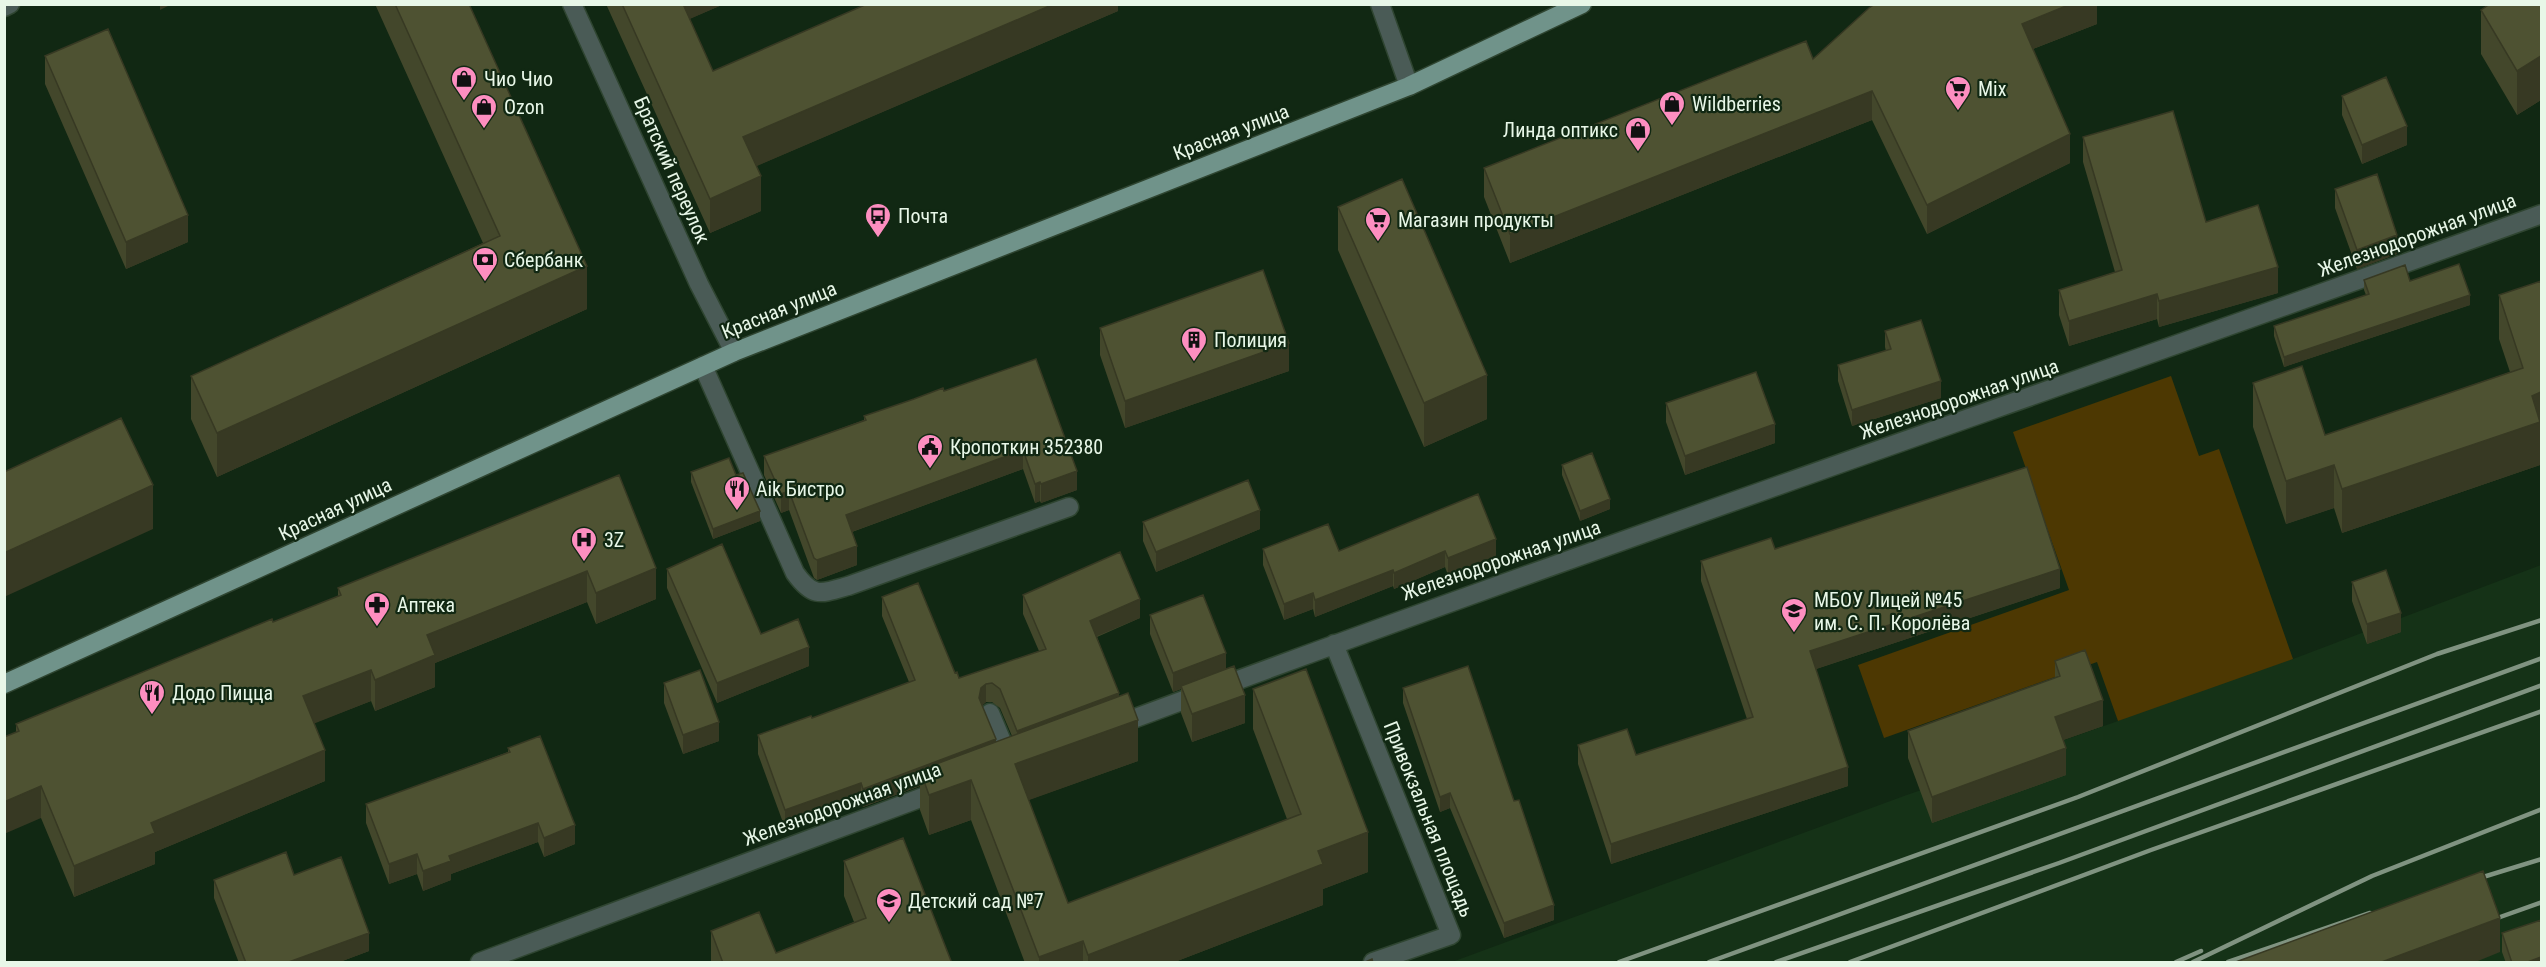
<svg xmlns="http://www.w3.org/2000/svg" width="2546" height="967" font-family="'Roboto Condensed',sans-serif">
<rect width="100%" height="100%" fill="#112813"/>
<path fill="#153217" d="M 2541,565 L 2541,962 L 1452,962 L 1904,796 L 2118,721 L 2194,685 L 2293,659 Z"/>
<path fill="#4d3802" d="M 2171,376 L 2199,456 L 2219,449 L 2293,659 L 2118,721 L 2097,662 L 1884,738 L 1858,665 L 2069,590 L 2013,432 Z"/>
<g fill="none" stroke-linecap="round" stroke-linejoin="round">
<defs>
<path id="minor" d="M 572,4 L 699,284 L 734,352
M 1380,4 L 1409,86
M 4,7 L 10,4
M 703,366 L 795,573 C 813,598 820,594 848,586 L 1069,507
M 1334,644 L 1451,935 L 1373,962
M 990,713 L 1011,763
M 1114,726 C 1588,549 2066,386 2542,214
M 480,962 L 942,790"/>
<path id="major" d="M 4,684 L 734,352 L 1409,86 L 1582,4"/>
</defs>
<use href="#minor" stroke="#2f4531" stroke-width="21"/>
<use href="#major" stroke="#2f4531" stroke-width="21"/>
<use href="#minor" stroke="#4a5b56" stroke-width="18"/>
<use href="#major" stroke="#70938a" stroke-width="18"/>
<path stroke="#809381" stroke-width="4.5" d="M 2470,881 L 2542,859
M 2489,921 L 2542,902
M 1619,962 L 2078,797 L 2437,654 L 2542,620
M 1709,962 L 2542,658
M 1776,962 L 2059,863 L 2542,685
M 1850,962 L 2151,850 L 2542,711
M 2176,962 L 2201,951
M 2193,962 L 2372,876 L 2542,809
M 2228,962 L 2370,913"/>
</g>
<path fill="#43472b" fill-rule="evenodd" d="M 375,4 L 469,4 L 587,309 L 217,477 L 191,419 L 191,376 L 483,243 Z
M 606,4 L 724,4 L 689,19 L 713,71 L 1118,4 L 1118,11 L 756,166 L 761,211 L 710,233 Z
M 2097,4 L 2097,24 L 2033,49 L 2070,163 L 1927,234 L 1872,120 L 1510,263 L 1484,197 L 1484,168 Z
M 2541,4 L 2541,100 L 2517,115 L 2481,54 L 2481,10 Z
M 45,56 L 188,242 L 126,269 L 45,84 Z
M 2342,96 L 2407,145 L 2362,164 L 2342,115 Z
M 2083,137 L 2206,222 L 2278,293 L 2159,327 L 2157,319 L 2069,346 L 2059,315 L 2059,290 L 2115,272 L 2083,162 Z
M 2335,189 L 2397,254 L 2357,269 L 2335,208 Z
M 1338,207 L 1487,419 L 1424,447 L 1338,250 Z
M 2364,280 L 2410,281 L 2470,305 L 2284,367 L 2274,336 L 2274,326 L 2366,295 L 2364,290 Z
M 2541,281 L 2541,436 L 2540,436 L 2540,465 L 2342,533 L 2334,508 L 2286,524 L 2253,427 L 2253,383 L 2325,435 L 2510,372 L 2499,339 L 2499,295 Z
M 1100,328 L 1289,371 L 1125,428 L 1100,355 Z
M 1885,331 L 1941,398 L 1852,426 L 1838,381 L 1838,365 L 1886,351 L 1885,347 Z
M 944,391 L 1077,490 L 1041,503 L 1040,501 L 1035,503 L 1023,469 L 852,532 L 857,565 L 817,580 L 814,578 L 789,510 L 781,513 L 764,475 L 764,456 L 864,420 L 864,416 Z
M 1666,403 L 1775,443 L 1685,475 L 1666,422 Z
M 1562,465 L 1610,509 L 1580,521 L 1562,475 Z
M 691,472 L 736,475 L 760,521 L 713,539 L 691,482 Z
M 619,475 L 656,599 L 596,624 L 587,602 L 435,663 L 435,687 L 375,711 L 371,701 L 314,723 L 325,781 L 155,852 L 155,864 L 74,897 L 41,818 L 16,732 L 16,724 L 338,597 L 338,588 Z
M 1478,494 L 1496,556 L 1448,575 L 1445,567 L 1394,589 L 1393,586 L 1315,617 L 1313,609 L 1284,620 L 1263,565 L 1263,549 L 1339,551 Z
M 1143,522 L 1260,529 L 1156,572 L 1143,541 Z
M 1775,549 L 2060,588 L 1816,669 L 1848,786 L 1611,864 L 1578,764 L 1578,745 L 1636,755 L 1747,719 L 1701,581 L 1701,561 Z
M 667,569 L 809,666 L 717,703 L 667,588 Z
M 2352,582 L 2401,632 L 2367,644 L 2352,601 Z
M 1023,595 L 1140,618 L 1097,637 L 1119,696 L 1138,761 L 1028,800 L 1068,903 L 1287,819 L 1253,729 L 1253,689 L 1368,872 L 1323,889 L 1323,905 L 1172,963 L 1025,963 L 971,820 L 929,835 L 920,810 L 920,786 L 863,807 L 861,801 L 785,828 L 758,754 L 758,735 L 812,718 L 909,682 L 882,616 L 882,597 L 959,678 L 1039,651 L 1023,614 ZM 986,702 L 992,702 L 1000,708 L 1012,736 L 996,742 L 982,705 Z
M 1150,615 L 1226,669 L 1245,723 L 1192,742 L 1181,713 L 1181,689 L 1173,692 L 1150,634 Z
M 2055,661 L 2103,726 L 2063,740 L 2066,775 L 1932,823 L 1908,758 L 1908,731 L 2055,678 Z
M 664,683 L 719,741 L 683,754 L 664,703 Z
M 1403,688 L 1554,920 L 1504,938 L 1450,808 L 1440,812 L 1403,703 Z
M 508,748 L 575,844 L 544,857 L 538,842 L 451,874 L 451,880 L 423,891 L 417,874 L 389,884 L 366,823 L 366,804 L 508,752 Z
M 844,861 L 951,963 L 711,963 L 711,931 L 776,953 L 854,922 L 844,896 Z
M 294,875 L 369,951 L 337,963 L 239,963 L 214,898 L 214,880 Z
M 2502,933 L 2541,963 L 2506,963 L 2502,952 Z"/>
<path fill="#373923" d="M 160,4 L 172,4 L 160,10 Z
M 676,4 L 724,4 L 676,25 Z
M 1054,4 L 1118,4 L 1118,11 L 743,172 L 743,137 Z
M 2071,4 L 2097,4 L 2097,24 L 2022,53 L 2022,24 Z
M 2541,56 L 2541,100 L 2517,115 L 2517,71 Z
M 1872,91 L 1872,120 L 1510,263 L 1510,234 Z
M 2407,126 L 2407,145 L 2362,164 L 2362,145 Z
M 2070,134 L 2070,163 L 1927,234 L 1927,205 Z
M 761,176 L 761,211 L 710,233 L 710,199 Z
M 188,215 L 188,242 L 126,269 L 126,242 Z
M 2397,235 L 2397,254 L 2357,269 L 2357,250 Z
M 587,266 L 587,309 L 217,477 L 217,433 Z
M 2278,267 L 2278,293 L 2159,327 L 2159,301 Z
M 2157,294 L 2157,319 L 2069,346 L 2069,321 Z
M 2470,295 L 2470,305 L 2284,367 L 2284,357 Z
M 1289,343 L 1289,371 L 1125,428 L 1125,401 Z
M 1487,375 L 1487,419 L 1424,447 L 1424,403 Z
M 1941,381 L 1941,398 L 1852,426 L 1852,410 Z
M 2541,392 L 2540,465 L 2342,533 L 2342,489 L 2532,396 Z
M 1775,424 L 1775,443 L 1685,475 L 1685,456 Z
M 1023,450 L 1023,469 L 846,534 L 846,515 Z
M 2334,465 L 2334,508 L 2286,524 L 2286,481 Z
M 1077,471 L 1077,490 L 1041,503 L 1041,484 Z
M 1040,482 L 1040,501 L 1035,503 L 1035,484 Z
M 153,485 L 153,529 L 4,597 L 4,553 Z
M 789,491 L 789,510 L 781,513 L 781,494 Z
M 1610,499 L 1610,509 L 1580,521 L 1580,511 Z
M 1260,510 L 1260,529 L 1156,572 L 1156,552 Z
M 760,511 L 760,521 L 713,539 L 713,529 Z
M 1496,539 L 1496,556 L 1448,575 L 1448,558 Z
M 857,546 L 857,565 L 817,580 L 817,560 Z
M 1445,551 L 1445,567 L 1394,589 L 1394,573 Z
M 656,568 L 656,599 L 596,624 L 596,593 Z
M 2060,569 L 2060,588 L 1810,671 L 1810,651 Z
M 1393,570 L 1393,586 L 1315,617 L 1315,600 Z
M 587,571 L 587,602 L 435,663 L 435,687 L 375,711 L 375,680 L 427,635 Z
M 1313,593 L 1313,609 L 1284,620 L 1284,604 Z
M 1140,599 L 1140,618 L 1090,639 L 1090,621 Z
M 2401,613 L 2401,632 L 2367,644 L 2367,624 Z
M 809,647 L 809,666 L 717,703 L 717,683 Z
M 1226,653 L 1226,672 L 1181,686 L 1181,689 L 1173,692 L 1173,673 Z
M 371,670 L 371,701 L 303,728 L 303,696 Z
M 986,684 L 986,702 L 981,707 L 979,698 L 981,688 Z
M 1119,693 L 1119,712 L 1017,750 L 1017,731 Z
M 1245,695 L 1245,723 L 1192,742 L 1192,714 Z
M 2103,700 L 2103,726 L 2055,743 L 2055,717 Z
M 1138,720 L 1138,761 L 1015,805 L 1015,764 Z
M 719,722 L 719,741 L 683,754 L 683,735 Z
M 996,739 L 996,758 L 920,770 L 920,786 L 863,807 L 863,789 Z
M 2066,748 L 2066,775 L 1932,823 L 1932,797 Z
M 325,750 L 325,781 L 155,852 L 155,864 L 74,897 L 74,866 L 151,823 Z
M 1848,767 L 1848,786 L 1611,864 L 1611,844 Z
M 971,780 L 971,820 L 929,835 L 929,795 Z
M 861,783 L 861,801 L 785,828 L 785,810 Z
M 41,786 L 41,818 L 4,834 L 4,802 Z
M 1450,793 L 1450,808 L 1440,812 L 1440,797 Z
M 538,823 L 538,842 L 451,874 L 451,880 L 423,891 L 423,871 L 449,856 Z
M 575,825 L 575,844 L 544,857 L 544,838 Z
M 1368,832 L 1368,872 L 1323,889 L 1323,905 L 1172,963 L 1088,963 L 1088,955 L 1318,851 Z
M 417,854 L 417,874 L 389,884 L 389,864 Z
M 1554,905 L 1554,920 L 1504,938 L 1504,923 Z
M 2500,918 L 2500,952 L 2473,963 L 2379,963 Z
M 369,933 L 369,951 L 337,963 L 286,963 Z
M 1083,941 L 1083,963 L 1039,963 L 1039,957 Z
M 2541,957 L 2541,963 L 2525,963 Z"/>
<path fill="#4e5232" stroke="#373923" stroke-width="1.5" d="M 395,4 L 469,4 L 587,266 L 217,433 L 191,376 L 500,236 Z
M 622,4 L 683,4 L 713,71 L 867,4 L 1054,4 L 743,137 L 761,176 L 710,199 Z
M 1875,4 L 2071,4 L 2022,24 L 2070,134 L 1927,205 L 1872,91 L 1510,234 L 1484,168 L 1806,41 L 1813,59 L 1869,8 Z
M 2490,4 L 2541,4 L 2541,56 L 2517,71 L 2481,10 Z
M 108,29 L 188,215 L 126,242 L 45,56 Z
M 2386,77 L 2407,126 L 2362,145 L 2342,96 Z
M 2173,111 L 2206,222 L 2258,205 L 2278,267 L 2159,301 L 2157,294 L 2069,321 L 2059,290 L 2122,270 L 2083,137 Z
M 2377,174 L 2397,235 L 2357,250 L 2335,189 Z
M 1402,179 L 1487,375 L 1424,403 L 1338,207 Z
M 2459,264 L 2470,295 L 2284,357 L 2274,326 L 2369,294 L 2364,280 L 2405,265 L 2410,281 Z
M 1263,270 L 1289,343 L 1125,401 L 1100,328 Z
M 2541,281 L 2541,392 L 2532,396 L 2540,422 L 2342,489 L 2334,465 L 2286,481 L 2253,383 L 2302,366 L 2325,435 L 2523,368 L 2499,295 Z
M 1921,320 L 1941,381 L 1852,410 L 1838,365 L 1891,349 L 1885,331 Z
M 1036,359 L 1077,471 L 1041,484 L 1040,482 L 1035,484 L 1023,450 L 846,515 L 857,546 L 817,560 L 814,558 L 789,491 L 781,494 L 764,456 L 866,420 L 864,416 L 914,399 L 943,388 L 944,391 Z
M 1756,372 L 1775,424 L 1685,456 L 1666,403 Z
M 121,418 L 153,485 L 4,553 L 4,472 Z
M 1592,453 L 1610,499 L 1580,511 L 1562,465 Z
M 729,458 L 736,475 L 743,473 L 760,511 L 713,529 L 691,472 Z
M 2027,467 L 2060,569 L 1810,651 L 1848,767 L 1611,844 L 1578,745 L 1627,729 L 1636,755 L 1753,717 L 1701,561 L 1771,538 L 1775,549 Z
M 619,475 L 656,568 L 596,593 L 587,571 L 427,635 L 435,655 L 375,680 L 371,670 L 303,696 L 325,750 L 151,823 L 155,833 L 74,866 L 41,786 L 4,802 L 4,737 L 19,731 L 16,724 L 272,619 L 273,622 L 341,595 L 338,588 Z
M 1248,480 L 1260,510 L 1156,552 L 1143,522 Z
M 1478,494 L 1496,539 L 1448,558 L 1445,551 L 1394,573 L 1393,570 L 1315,600 L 1313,593 L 1284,604 L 1263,549 L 1328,524 L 1339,551 Z
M 722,544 L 761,634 L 798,619 L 809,647 L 717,683 L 667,569 Z
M 1120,552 L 1140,599 L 1090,621 L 1119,693 L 1017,731 L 1000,689 L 992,683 L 986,684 L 981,688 L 979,698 L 996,739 L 863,789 L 861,783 L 785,810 L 758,735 L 811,716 L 812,718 L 915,680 L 882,597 L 918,583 L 955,673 L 957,672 L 959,678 L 1046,649 L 1023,595 Z
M 2386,570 L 2401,613 L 2367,624 L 2352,582 Z
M 1203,595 L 1226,653 L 1173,673 L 1150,615 Z
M 2085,650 L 2103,700 L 2055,717 L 2066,748 L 1932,797 L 1908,731 L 2060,676 L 2055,661 Z
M 1234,666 L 1245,695 L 1192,714 L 1181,686 Z
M 1468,666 L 1514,801 L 1519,800 L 1554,905 L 1504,923 L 1450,793 L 1440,797 L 1403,688 Z
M 1306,669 L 1368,832 L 1318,851 L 1323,864 L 1088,955 L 1083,941 L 1039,957 L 971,780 L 929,795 L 920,770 L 1128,693 L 1138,720 L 1015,764 L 1068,903 L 1301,814 L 1253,689 Z
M 700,670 L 719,722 L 683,735 L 664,683 Z
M 540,736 L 575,825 L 544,838 L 538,823 L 449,856 L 451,861 L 423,871 L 417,854 L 389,864 L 366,804 L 510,752 L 508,748 Z
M 903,838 L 951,961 L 947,963 L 723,963 L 711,931 L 759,912 L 776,953 L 866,918 L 844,861 Z
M 286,852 L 294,875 L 341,857 L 369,933 L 286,963 L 246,963 L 214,880 Z
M 2483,871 L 2500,918 L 2379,963 L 2233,963 Z
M 2541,920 L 2541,957 L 2525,963 L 2512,963 L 2502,933 Z
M 1372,959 L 1373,963 L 1363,963 Z"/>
<defs>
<symbol id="shop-pin" viewBox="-11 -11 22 30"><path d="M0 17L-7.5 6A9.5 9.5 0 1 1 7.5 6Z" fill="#fd8ec0" stroke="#112813"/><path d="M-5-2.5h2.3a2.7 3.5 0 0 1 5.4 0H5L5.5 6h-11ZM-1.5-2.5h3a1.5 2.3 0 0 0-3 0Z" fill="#111"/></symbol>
<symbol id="supermarket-pin" viewBox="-11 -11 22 30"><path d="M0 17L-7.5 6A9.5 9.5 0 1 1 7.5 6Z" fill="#fd8ec0" stroke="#112813"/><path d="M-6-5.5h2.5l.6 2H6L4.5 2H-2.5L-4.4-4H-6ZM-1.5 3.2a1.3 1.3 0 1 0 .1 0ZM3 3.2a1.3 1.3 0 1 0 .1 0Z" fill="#111"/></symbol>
<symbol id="bus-pin" viewBox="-11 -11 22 30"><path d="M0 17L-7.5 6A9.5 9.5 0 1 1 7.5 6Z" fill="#fd8ec0" stroke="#112813"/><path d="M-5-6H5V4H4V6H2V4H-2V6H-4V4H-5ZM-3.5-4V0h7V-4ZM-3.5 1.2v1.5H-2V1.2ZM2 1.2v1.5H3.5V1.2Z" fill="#111"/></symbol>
<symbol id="bank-pin" viewBox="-11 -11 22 30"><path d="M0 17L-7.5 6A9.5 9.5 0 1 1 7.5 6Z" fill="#fd8ec0" stroke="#112813"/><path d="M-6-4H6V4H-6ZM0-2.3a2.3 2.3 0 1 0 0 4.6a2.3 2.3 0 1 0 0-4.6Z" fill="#111"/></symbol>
<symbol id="building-pin" viewBox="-11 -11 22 30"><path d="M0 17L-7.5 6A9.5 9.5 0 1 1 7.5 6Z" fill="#fd8ec0" stroke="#112813"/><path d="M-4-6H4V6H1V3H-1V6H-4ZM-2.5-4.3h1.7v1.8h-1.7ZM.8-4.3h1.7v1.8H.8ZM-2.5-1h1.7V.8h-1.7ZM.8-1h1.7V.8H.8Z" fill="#111"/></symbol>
<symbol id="civic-pin" viewBox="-11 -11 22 30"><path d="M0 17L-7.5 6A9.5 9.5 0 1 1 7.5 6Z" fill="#fd8ec0" stroke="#112813"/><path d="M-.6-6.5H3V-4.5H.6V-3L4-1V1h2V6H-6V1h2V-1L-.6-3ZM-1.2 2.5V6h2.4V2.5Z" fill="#111"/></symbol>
<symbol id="restaurant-pin" viewBox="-11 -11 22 30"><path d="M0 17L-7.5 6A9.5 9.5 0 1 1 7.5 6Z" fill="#fd8ec0" stroke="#112813"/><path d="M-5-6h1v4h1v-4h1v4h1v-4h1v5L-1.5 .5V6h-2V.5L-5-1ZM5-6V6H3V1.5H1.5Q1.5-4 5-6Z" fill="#111"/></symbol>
<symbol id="hospital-pin" viewBox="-11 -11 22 30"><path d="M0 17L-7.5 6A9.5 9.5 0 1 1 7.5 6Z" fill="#fd8ec0" stroke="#112813"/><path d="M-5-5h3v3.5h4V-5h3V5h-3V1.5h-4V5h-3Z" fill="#111"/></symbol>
<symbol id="pharmacy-pin" viewBox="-11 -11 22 30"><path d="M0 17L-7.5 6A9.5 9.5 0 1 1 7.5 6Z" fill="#fd8ec0" stroke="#112813"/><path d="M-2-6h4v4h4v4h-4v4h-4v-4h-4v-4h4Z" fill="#111"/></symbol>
<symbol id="school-pin" viewBox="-11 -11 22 30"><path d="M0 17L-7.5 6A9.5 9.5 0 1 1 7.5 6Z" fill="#fd8ec0" stroke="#112813"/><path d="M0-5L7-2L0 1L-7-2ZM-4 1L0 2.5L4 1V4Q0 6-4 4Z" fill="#111"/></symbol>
</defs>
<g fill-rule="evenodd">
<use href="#shop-pin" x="449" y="64" width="30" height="40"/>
<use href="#supermarket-pin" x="1943" y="74" width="30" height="40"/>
<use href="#shop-pin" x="1657" y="89" width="30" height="40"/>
<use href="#shop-pin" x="469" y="92" width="30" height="40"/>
<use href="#shop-pin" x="1623" y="115" width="30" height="40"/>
<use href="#bus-pin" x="863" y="201" width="30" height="40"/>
<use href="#supermarket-pin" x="1363" y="205" width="30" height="40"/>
<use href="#bank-pin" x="470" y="245" width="30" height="40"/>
<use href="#building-pin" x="1179" y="325" width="30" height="40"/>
<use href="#civic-pin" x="915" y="432" width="30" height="40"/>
<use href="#restaurant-pin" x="722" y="474" width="30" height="40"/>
<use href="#hospital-pin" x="569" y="525" width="30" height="40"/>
<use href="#pharmacy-pin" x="362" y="590" width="30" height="40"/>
<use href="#school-pin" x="1779" y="596" width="30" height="40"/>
<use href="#restaurant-pin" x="137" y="678" width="30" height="40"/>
<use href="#school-pin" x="874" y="886" width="30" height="40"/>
</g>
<g text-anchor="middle" stroke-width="4.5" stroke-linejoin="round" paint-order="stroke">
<g font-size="20" fill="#e8f7e8" stroke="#112813" text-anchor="start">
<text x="484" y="86">Чио Чио</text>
<text x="1978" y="96">Mix</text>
<text x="1692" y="111">Wildberries</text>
<text x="504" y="114">Ozon</text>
<text x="1618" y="137" text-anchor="end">Линда оптикс</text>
<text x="898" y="223">Почта</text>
<text x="1398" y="227">Магазин продукты</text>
<text x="504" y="267">Сбербанк</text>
<text x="1214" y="347">Полиция</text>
<text x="950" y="454">Кропоткин 352380</text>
<text x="756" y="496">Aik Бистро</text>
<text x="604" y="547">3Z</text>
<text x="1814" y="607">МБОУ Лицей №45<tspan x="1814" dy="23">им. С. П. Королёва</tspan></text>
<text x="397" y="612">Аптека</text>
<text x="172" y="700">Додо Пицца</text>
<text x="908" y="908">Детский сад №7</text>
</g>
<g font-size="20" fill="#e8f7e8" stroke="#112813">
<text transform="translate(1231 132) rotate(-21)" y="7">Красная улица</text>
<text transform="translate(672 170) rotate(66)" y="7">Братский переулок</text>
<text transform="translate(2417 235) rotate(-20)" y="7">Железнодорожная улица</text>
<text transform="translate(779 310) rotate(-22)" y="7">Красная улица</text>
<text transform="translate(1959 399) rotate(-19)" y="7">Железнодорожная улица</text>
<text transform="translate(335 509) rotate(-25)" y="7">Красная улица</text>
<text transform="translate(1501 560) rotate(-19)" y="7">Железнодорожная улица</text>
<text transform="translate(842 804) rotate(-20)" y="7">Железнодорожная улица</text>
<text transform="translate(1429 819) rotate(68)" y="7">Привокзальная площадь</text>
</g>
</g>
<rect width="2546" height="967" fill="none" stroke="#e8f7e8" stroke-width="12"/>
</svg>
